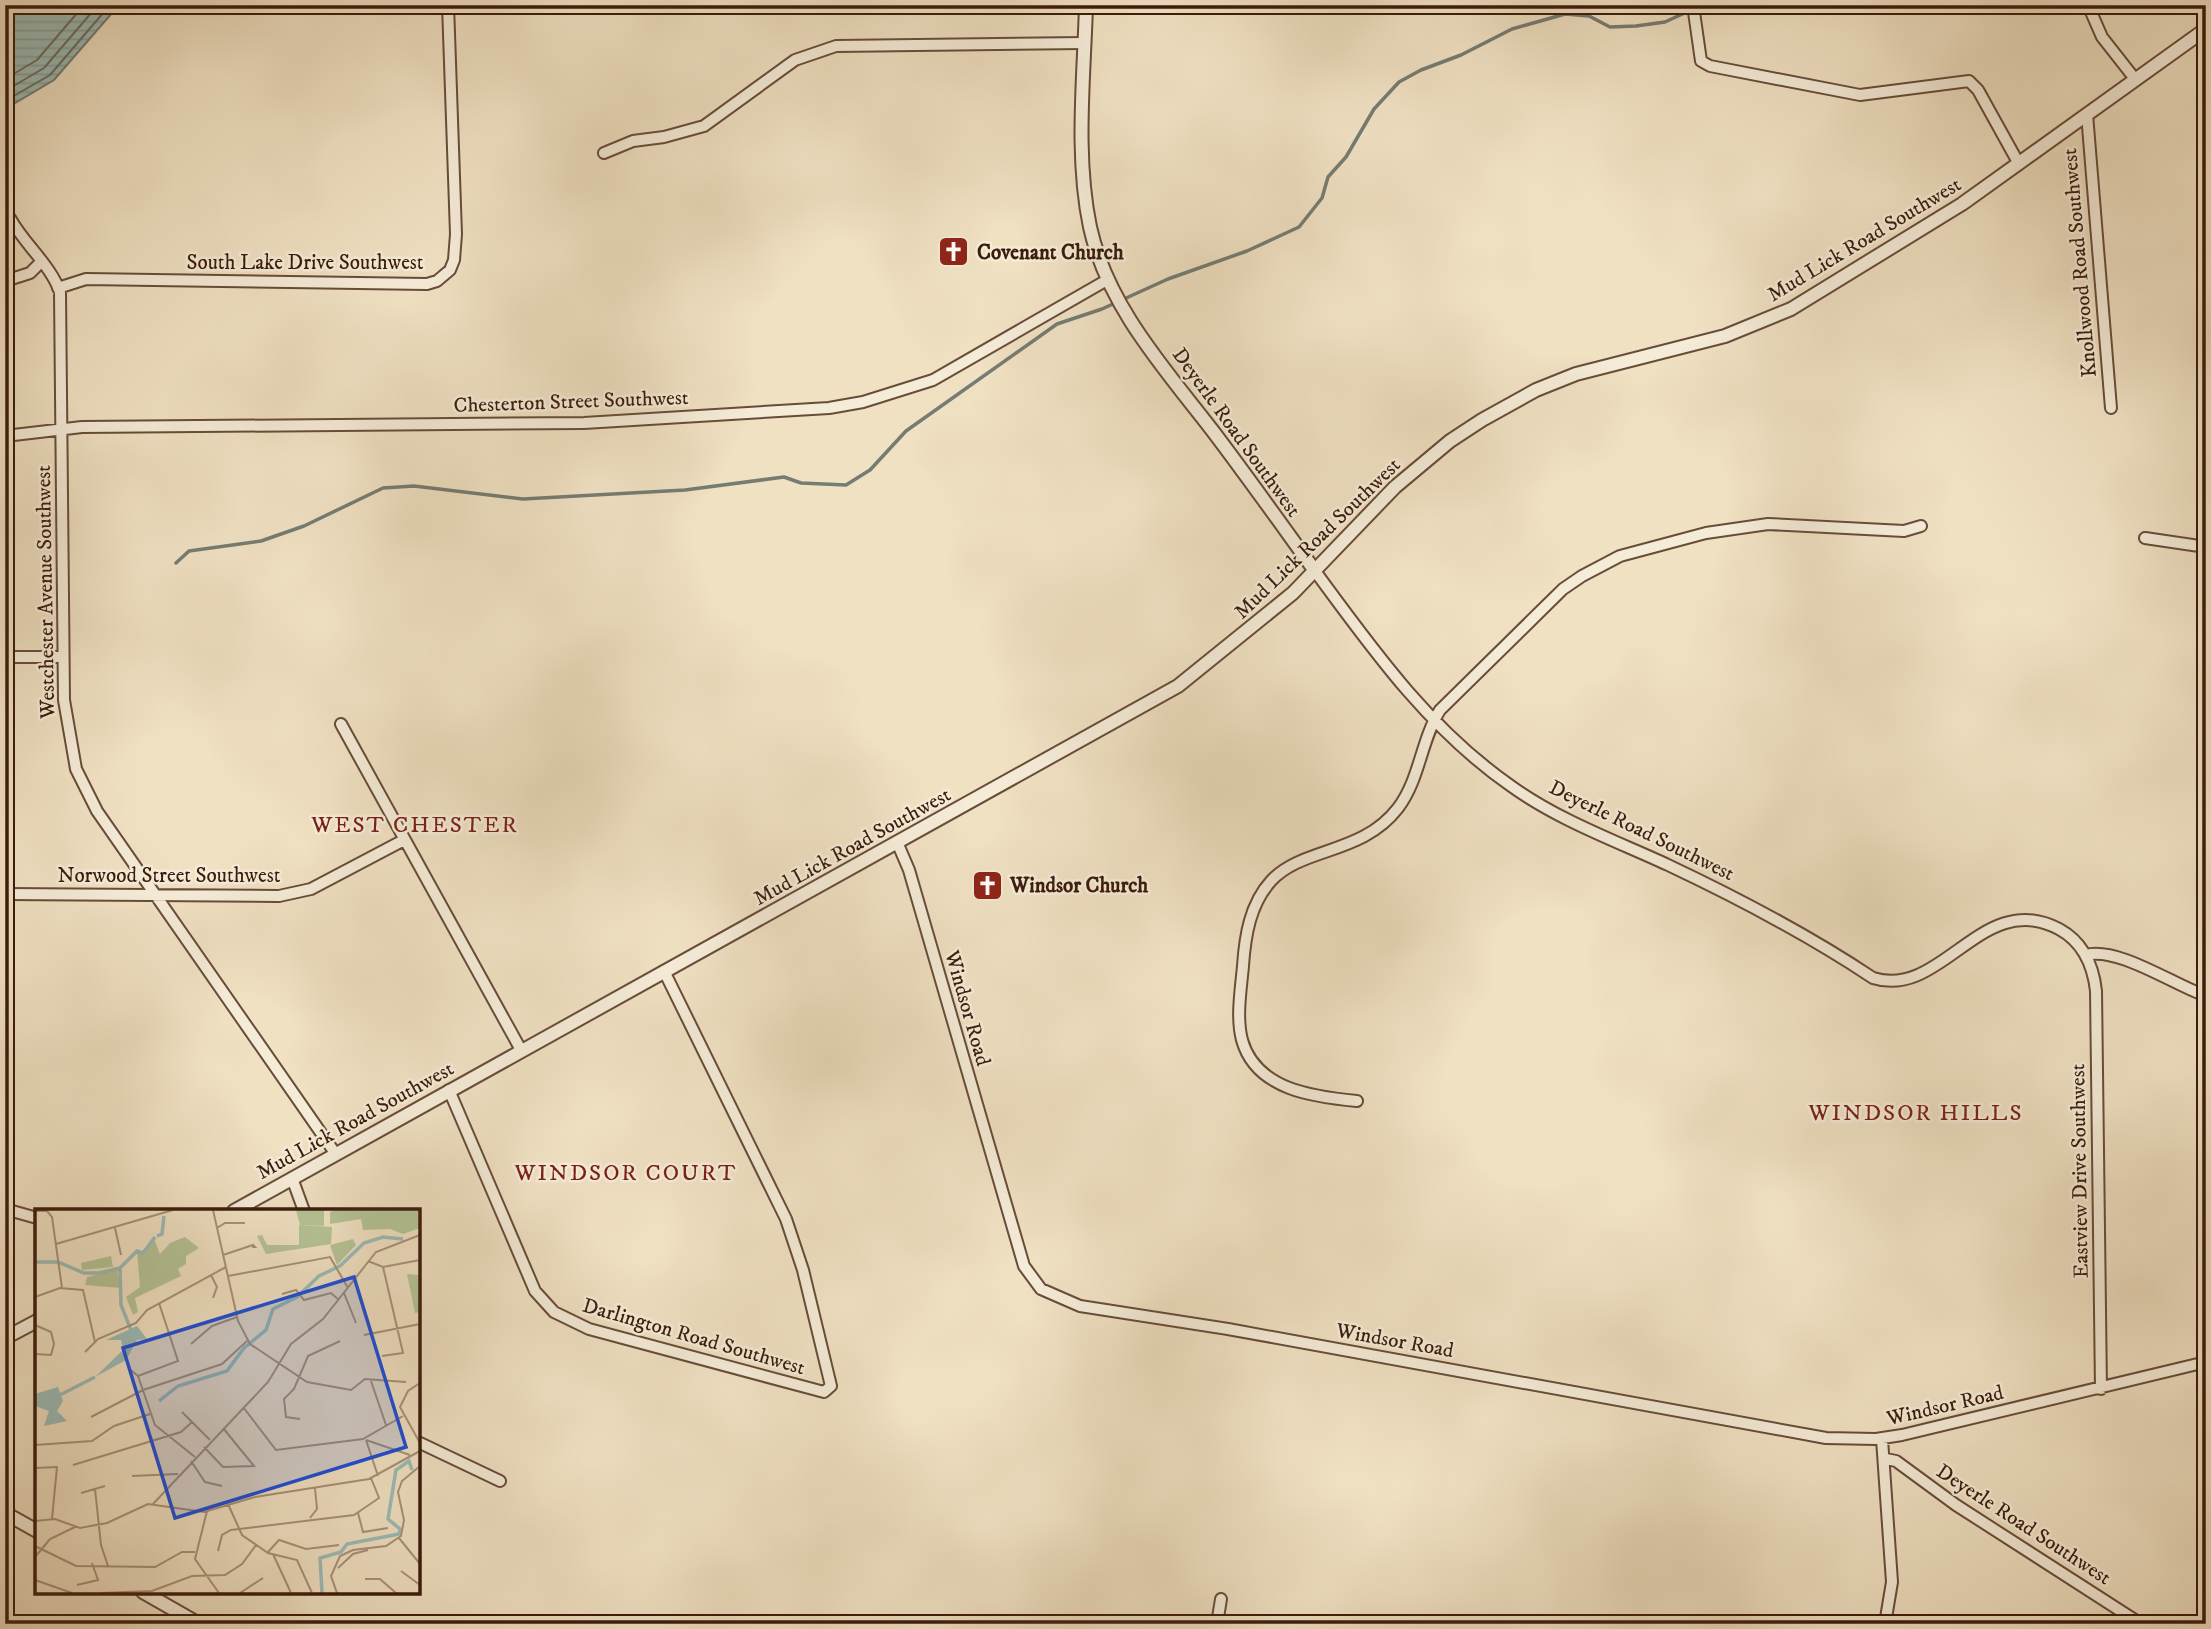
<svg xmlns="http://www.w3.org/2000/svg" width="2211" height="1629" font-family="'IM FELL DW Pica',serif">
<defs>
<pattern id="water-rules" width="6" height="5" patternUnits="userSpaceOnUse" patternTransform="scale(1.75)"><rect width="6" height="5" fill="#9bbcb8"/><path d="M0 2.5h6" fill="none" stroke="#86a19d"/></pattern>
</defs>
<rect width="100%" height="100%" fill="#f0e1c3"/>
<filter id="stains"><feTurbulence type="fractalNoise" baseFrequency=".00286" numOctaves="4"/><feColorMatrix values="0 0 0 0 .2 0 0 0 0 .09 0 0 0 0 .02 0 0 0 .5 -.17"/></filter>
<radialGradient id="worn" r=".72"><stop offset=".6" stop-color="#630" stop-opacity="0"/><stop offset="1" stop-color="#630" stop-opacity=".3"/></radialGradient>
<path fill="url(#water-rules)" stroke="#757c73" stroke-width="2" d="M 5,5 L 119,5 L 54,80 L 5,109 Z"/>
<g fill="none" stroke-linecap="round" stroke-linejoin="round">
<path stroke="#6b6c62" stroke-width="2" d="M 5,79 L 37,60 L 84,5
M 5,91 L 44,68 L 98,5
M 5,101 L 50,75 L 110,5"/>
<path stroke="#757c73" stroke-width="3.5" d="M 176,563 L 189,551 L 261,541 L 304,526 L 383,488 L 414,486 L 523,499 L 685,490 L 784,477 L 801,483 L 846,485 L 870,470 L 906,431 L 1057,324 L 1102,309 L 1168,279 L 1247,251 L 1299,227 L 1322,198 L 1328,177 L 1346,157 L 1374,109 L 1399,82 L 1421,70 L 1461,55 L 1512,29 L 1565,14 L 1589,16 L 1610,27 L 1636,26 L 1665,22 L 1702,5"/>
<defs>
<path id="minor" d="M 1693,5 L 1701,61 L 1710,66 L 1860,95 L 1969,81 L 1978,90 L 2019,164
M 2088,5 L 2102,37 L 2135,79
M 2087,114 L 2111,408
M 604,153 L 633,141 L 664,137 L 704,126 L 795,60 L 836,46 L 1085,43
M 10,218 C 24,244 50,264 60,292 L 64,700 L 76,769 L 97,811 L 335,1153
M 5,281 L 30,273 L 41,262
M 58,288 L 86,279 L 427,284 L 437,281 L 450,270 L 454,260 L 456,234 L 448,5
M 5,436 L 82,427 L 584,423 L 829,408 L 863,402 L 933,380 L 1107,280
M 2145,538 L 2206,547
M 1315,571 C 1373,650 1429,729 1511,786 C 1558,820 1616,841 1668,865 C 1740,899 1807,934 1873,978 C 1942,1000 1982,888 2059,929 C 2083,942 2093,964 2096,991 L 2101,1389
M 5,657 L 63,657
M 341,724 L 521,1050
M 897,842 L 909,870 L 1024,1266 L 1041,1289 L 1080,1306 L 1228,1329 L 1826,1438 L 1876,1439 L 1902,1435 L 2206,1362
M 5,894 L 279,896 L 311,889 L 404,840
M 2086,955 C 2117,946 2174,985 2206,996
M 449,1090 L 535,1291 L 554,1312 L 589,1329 L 824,1392 L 831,1386 L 803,1270 L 786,1219 L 664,971
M 1357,1101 C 1314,1097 1256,1090 1242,1040 C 1236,1017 1241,989 1243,966 C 1245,936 1250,904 1271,881 C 1302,847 1362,855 1398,808 C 1420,779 1421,740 1440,710 L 1563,589 L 1582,576 L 1620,556 L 1706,533 L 1768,524 L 1904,531 L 1921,526
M 292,1178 L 304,1211
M 5,1209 L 37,1218
M 1882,1439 L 1892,1582 L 1885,1624
M 418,1442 L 500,1481
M 1886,1459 L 1896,1461 L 1956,1505 L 2141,1624
M 1217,1624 L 1221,1599"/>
<path id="tertiary" d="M 1086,5 C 1084,78 1075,155 1090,227 C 1107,305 1164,368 1212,430 C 1247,476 1281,524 1315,571
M 234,1211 L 1178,686 L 1293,593 L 1395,487 L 1450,441 L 1482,420 L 1536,390 L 1576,374 L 1725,336 L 1791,309 L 1962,204 L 2206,29
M 5,1338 L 37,1321
M 5,1513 L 37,1531
M 143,1592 L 199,1624"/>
</defs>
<use href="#minor" stroke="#684c3a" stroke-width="14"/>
<use href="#tertiary" stroke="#684c3a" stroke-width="16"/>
<use href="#minor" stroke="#f5ecd8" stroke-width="10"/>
<use href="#tertiary" stroke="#f5ecd8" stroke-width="12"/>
</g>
<defs>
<symbol id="church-square" viewBox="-11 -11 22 22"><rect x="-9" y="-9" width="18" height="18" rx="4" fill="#8f2418" stroke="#f5ecd8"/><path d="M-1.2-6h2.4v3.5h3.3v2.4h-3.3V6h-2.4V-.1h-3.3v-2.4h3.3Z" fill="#fff"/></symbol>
</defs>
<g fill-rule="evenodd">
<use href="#church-square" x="936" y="234" width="35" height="35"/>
<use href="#church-square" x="970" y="868" width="35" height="35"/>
</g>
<g text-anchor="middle" stroke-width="5" stroke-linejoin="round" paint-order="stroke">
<g font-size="21" fill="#3b1b0c" stroke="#f5ecd8">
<text transform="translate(1864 239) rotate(-31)" y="7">Mud Lick Road Southwest</text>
<text x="305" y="269">South Lake Drive Southwest</text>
<text transform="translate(2079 263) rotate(-95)" y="7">Knollwood Road Southwest</text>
<text transform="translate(571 401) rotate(-2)" y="7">Chesterton Street Southwest</text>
<text transform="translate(1237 432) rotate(54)" y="7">Deyerle Road Southwest</text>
<text transform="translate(1317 538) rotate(-44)" y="7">Mud Lick Road Southwest</text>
<text transform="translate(45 592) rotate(-91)" y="7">Westchester Avenue Southwest</text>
<text transform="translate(1642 830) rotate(26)" y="7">Deyerle Road Southwest</text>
<text transform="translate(852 846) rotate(-29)" y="7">Mud Lick Road Southwest</text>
<text x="169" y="882">Norwood Street Southwest</text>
<text transform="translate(968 1008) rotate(74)" y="7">Windsor Road</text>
<text transform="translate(355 1120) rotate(-29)" y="7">Mud Lick Road Southwest</text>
<text transform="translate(2079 1171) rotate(-91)" y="7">Eastview Drive Southwest</text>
<text transform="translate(694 1336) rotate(16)" y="7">Darlington Road Southwest</text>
<text transform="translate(1395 1340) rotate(10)" y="7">Windsor Road</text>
<text transform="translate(1945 1405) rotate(-13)" y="7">Windsor Road</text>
<text transform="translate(2024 1524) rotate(33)" y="7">Deyerle Road Southwest</text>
</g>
<g font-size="21" font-weight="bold" fill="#3b1b0c" stroke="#f5ecd8" text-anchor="start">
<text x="977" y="259">Covenant Church</text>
<text x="1010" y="892">Windsor Church</text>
</g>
<g font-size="23" letter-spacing="2" fill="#7a1f14" stroke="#f5ecd8">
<text x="415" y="832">WEST CHESTER</text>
<text x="1916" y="1120">WINDSOR HILLS</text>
<text x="626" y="1180">WINDSOR COURT</text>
</g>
</g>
<g transform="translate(35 1209)">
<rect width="385" height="385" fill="#f0e1c3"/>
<path d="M 261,1 L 289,1 L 289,17 L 265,16 ZM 301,1 L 385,1 L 385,19 L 368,25 L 355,20 L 328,21 L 326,10 L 295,15 L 295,3 ZM 318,30 L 321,36 L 302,56 L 295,36 ZM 76,47 L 78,58 L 47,61 L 46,54 ZM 82,61 L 86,79 L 50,76 L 52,68 ZM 372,65 L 385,66 L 385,103 L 380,104 Z" fill="#b5c497"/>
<path d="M 264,16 L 297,18 L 296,35 L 231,45 L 222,27 L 227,26 L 232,36 L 264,36 ZM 150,28 L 164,39 L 151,47 L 151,55 L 143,60 L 146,67 L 100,89 L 103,103 L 98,106 L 91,88 L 105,78 L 102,42 L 109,45 L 119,30 L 125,45 L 135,34 Z" fill="#b5c497"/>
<path d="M 102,117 L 112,130 L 102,131 L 91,151 L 60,168 L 88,141 L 86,131 L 71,131 ZM 23,178 L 28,192 L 22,202 L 32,212 L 9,217 L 14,202 L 0,197 L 0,185 Z" fill="#9bbcb8"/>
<path fill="none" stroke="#9bbcb8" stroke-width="3.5" d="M 122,27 L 127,25 L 129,7M 0,53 L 23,53 L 49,64 L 64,64 L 85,59 L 102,42 L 108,44 L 120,28M 85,59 L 86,96 L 96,121M 25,186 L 60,168M 124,192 L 143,177 L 192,162 L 209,139 L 231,121 L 238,100 L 262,88 L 284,67 L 305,57 L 329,34 L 348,28 L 368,30M 287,384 L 285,349 L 306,343 L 312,335 L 364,325 L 365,320 L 353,310 L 361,261 L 374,252 L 377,261"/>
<path fill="none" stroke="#a8927a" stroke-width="2" d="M 178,1 L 203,112 L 215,135 L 272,173 L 316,181 L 330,170 L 371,173M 0,2 L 12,2 L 17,8 L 27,79M 80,19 L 86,46M 182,19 L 190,14 L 210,14M 21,35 L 138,1M 188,46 L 218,36 L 220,38 L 217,38M 333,52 L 348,58 L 385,51M 176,66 L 182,78 L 178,89M 193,67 L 295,48 L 313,79M 309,84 L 321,114M 247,85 L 261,81 L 269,91 L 296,84 L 304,91M 0,88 L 25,79 L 48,81 L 60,133M 0,116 L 16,123 L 19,135 L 16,146 L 0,145M 329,126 L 385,115M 156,135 L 177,117 L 202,108M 50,143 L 63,130 L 101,114 L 112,101 L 191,58M 347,147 L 368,144 L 348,58M 96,161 L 103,167 L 120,216 L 160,248M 103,167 L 143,152 L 124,94M 336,172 L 351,216M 385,174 L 373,182 L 365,198 L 385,234M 208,198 L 241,241 L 328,230 L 368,207M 147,203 L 175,231M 56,208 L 108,181 L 187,155 L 212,132M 265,210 L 251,208 L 249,190 L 259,180 L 273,147 L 305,132M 331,231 L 375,246M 331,231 L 343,267M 0,236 L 57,232 L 79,217 L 115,205M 169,238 L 188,258 L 219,257 L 188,219M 156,252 L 170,273 L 187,277M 38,256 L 146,223 L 157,213M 0,259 L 22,258 L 17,310M 97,267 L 143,265M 60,280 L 66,336 L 73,357M 46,284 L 70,277M 118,295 L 233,173 L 256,135 L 288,110 L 341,43 L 385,26M 193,295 L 207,326 L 233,344 L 262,351 L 277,384M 172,302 L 160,350 L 184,384M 323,304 L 328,323 L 353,319M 275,309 L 282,300 L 280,279M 0,312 L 20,310 L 45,319 L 72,314 L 113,295 L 169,303 L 220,288 L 334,270 L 385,242M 364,329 L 385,355M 0,337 L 41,357 L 120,358 L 147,343 L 160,343M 183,342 L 187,326 L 196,321 L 319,306 L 344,289 L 336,269M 233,343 L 244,331 L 271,340 L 304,336M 238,345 L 256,384M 0,348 L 15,330 L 40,318M 303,359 L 318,345 L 333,341M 366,362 L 385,376M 330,370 L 345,370 L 361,384M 0,371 L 37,384M 42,376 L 63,371 L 57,354M 66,384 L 117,382 L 157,367 L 190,366 L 207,355 L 221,336M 205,384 L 228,369M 302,384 L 296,367 L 305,347 L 318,341 L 351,337 L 366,327 L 369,311 L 363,283 L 367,272 L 385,257"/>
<path fill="#1d4ed8" fill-opacity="0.15" stroke="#1d4ed8" stroke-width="3.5" d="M 319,68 L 371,238 L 140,309 L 88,139 Z"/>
<rect width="385" height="385" fill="none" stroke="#3b1b0c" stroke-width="3.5"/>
</g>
<rect width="2211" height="1629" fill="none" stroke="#f0e1c3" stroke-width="28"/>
<rect x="7" y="7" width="2197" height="1615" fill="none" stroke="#3b1b0c" stroke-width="3.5"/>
<rect x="14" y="14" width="2183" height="1601" fill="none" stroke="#3b1b0c" stroke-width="2"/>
<rect width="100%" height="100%" filter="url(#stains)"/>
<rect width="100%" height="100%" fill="url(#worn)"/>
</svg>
